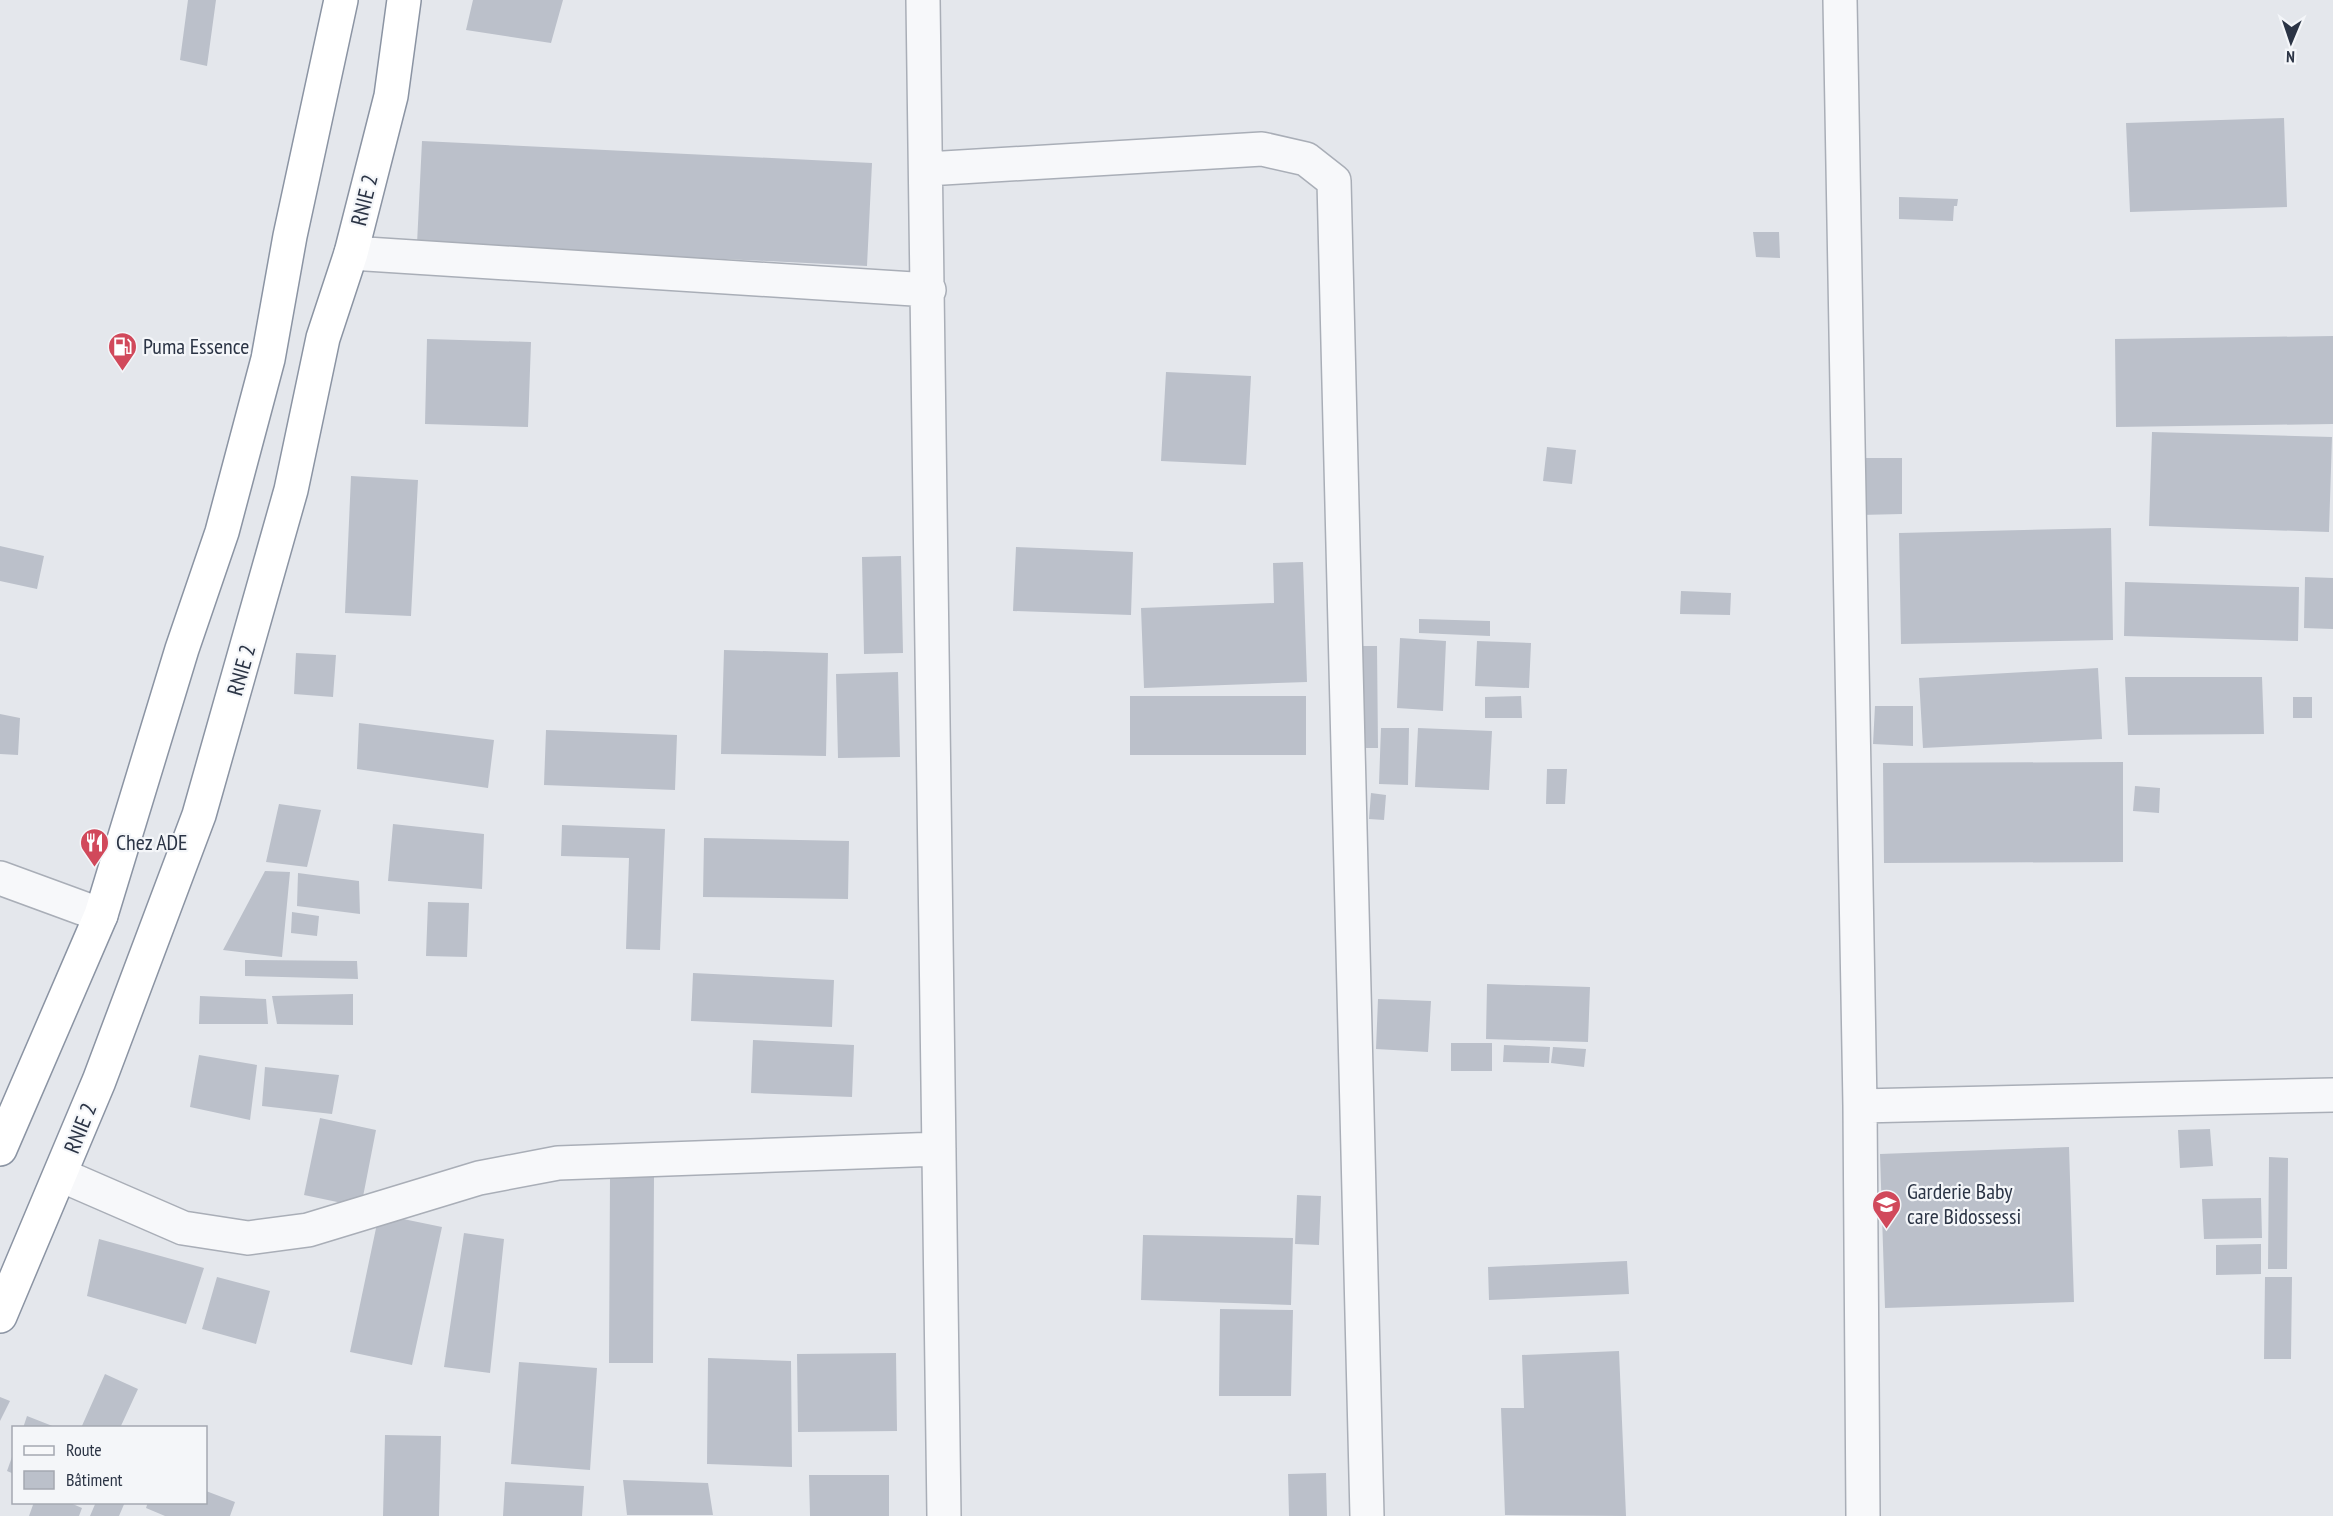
<svg xmlns="http://www.w3.org/2000/svg" width="2333" height="1516" font-family="'PT Sans Narrow',sans-serif">
<rect width="100%" height="100%" fill="#e4e7ec"/>
<path fill="#bbc0ca" d="M 188,0 L 216,0 L 207,66 L 180,60 Z
M 473,0 L 563,0 L 551,43 L 466,30 Z
M 2284,118 L 2287,207 L 2130,212 L 2126,123 Z
M 422,141 L 872,163 L 867,266 L 417,244 Z
M 1899,197 L 1958,199 L 1957,206 L 1954,206 L 1953,221 L 1899,219 Z
M 1753,232 L 1779,232 L 1780,258 L 1756,257 Z
M 2333,336 L 2333,424 L 2116,427 L 2115,339 Z
M 427,339 L 531,342 L 528,427 L 425,424 Z
M 1166,372 L 1251,376 L 1246,465 L 1161,461 Z
M 2152,432 L 2332,437 L 2329,532 L 2149,526 Z
M 1547,447 L 1576,450 L 1572,484 L 1543,481 Z
M 1860,458 L 1902,458 L 1902,514 L 1860,515 Z
M 351,476 L 418,480 L 411,616 L 345,613 Z
M 2111,528 L 2113,640 L 1901,644 L 1899,533 Z
M 0,546 L 44,556 L 37,589 L 0,581 Z
M 1016,547 L 1133,552 L 1131,615 L 1013,611 Z
M 901,556 L 903,653 L 864,654 L 862,557 Z
M 1303,562 L 1307,682 L 1144,688 L 1141,608 L 1274,603 L 1273,563 Z
M 2305,577 L 2333,578 L 2333,629 L 2304,628 Z
M 2125,582 L 2299,587 L 2298,641 L 2124,636 Z
M 1681,591 L 1731,593 L 1730,615 L 1680,614 Z
M 1419,619 L 1490,621 L 1490,636 L 1419,633 Z
M 1400,638 L 1446,641 L 1443,711 L 1397,708 Z
M 1477,641 L 1531,643 L 1529,688 L 1475,686 Z
M 1354,646 L 1377,646 L 1378,748 L 1355,748 Z
M 724,650 L 828,653 L 826,756 L 721,754 Z
M 296,653 L 336,655 L 333,697 L 294,694 Z
M 2098,668 L 2102,739 L 1923,748 L 1919,678 Z
M 898,672 L 900,757 L 838,758 L 836,674 Z
M 2125,677 L 2262,677 L 2264,734 L 2128,735 Z
M 1130,696 L 1306,696 L 1306,755 L 1130,755 Z
M 1521,696 L 1522,718 L 1485,718 L 1485,697 Z
M 2293,697 L 2312,697 L 2312,718 L 2293,718 Z
M 1875,706 L 1913,706 L 1913,746 L 1873,744 Z
M 0,714 L 20,718 L 18,755 L 0,754 Z
M 359,723 L 494,740 L 488,788 L 357,769 Z
M 1381,728 L 1409,728 L 1408,785 L 1379,784 Z
M 1418,728 L 1492,731 L 1489,790 L 1415,787 Z
M 546,730 L 677,735 L 675,790 L 544,785 Z
M 2123,762 L 2123,862 L 1884,863 L 1883,763 Z
M 1547,769 L 1567,769 L 1565,804 L 1546,804 Z
M 2135,786 L 2160,788 L 2159,813 L 2133,811 Z
M 1371,793 L 1386,795 L 1384,820 L 1369,819 Z
M 279,804 L 321,810 L 307,867 L 266,862 Z
M 393,824 L 484,834 L 482,889 L 388,881 Z
M 562,825 L 665,829 L 660,950 L 626,949 L 629,858 L 561,856 Z
M 704,838 L 849,841 L 848,899 L 703,897 Z
M 265,871 L 290,872 L 282,957 L 223,950 Z
M 298,873 L 359,881 L 360,914 L 297,906 Z
M 428,902 L 469,903 L 467,957 L 426,956 Z
M 292,912 L 319,916 L 317,936 L 291,933 Z
M 245,960 L 357,961 L 358,979 L 245,976 Z
M 693,973 L 834,980 L 832,1027 L 691,1021 Z
M 1487,984 L 1590,987 L 1588,1042 L 1486,1039 Z
M 353,994 L 353,1025 L 277,1024 L 272,996 Z
M 200,996 L 266,999 L 268,1024 L 199,1024 Z
M 1378,999 L 1431,1001 L 1428,1052 L 1376,1049 Z
M 753,1040 L 854,1045 L 852,1097 L 751,1093 Z
M 1451,1043 L 1492,1043 L 1492,1071 L 1451,1071 Z
M 1504,1045 L 1550,1047 L 1549,1063 L 1503,1062 Z
M 1553,1047 L 1586,1049 L 1584,1067 L 1551,1063 Z
M 199,1055 L 257,1065 L 250,1120 L 190,1107 Z
M 265,1067 L 339,1075 L 332,1114 L 262,1106 Z
M 320,1118 L 376,1130 L 361,1207 L 304,1195 Z
M 2210,1129 L 2213,1166 L 2180,1168 L 2178,1130 Z
M 2069,1147 L 2074,1302 L 1885,1308 L 1880,1154 Z
M 2269,1157 L 2288,1158 L 2287,1269 L 2268,1269 Z
M 610,1177 L 654,1177 L 653,1363 L 609,1363 Z
M 1297,1195 L 1321,1196 L 1319,1245 L 1295,1244 Z
M 2261,1198 L 2262,1238 L 2204,1239 L 2202,1199 Z
M 379,1214 L 442,1227 L 412,1365 L 350,1352 Z
M 464,1233 L 504,1239 L 490,1373 L 444,1367 Z
M 1143,1235 L 1293,1238 L 1291,1305 L 1141,1300 Z
M 99,1239 L 204,1268 L 186,1324 L 87,1296 Z
M 2261,1244 L 2261,1274 L 2216,1275 L 2216,1245 Z
M 1627,1261 L 1629,1294 L 1489,1300 L 1488,1267 Z
M 217,1277 L 270,1291 L 256,1344 L 202,1329 Z
M 2265,1277 L 2292,1277 L 2291,1359 L 2264,1359 Z
M 1220,1309 L 1293,1310 L 1291,1396 L 1219,1396 Z
M 1619,1351 L 1626,1516 L 1505,1515 L 1501,1408 L 1524,1408 L 1522,1355 Z
M 896,1353 L 897,1431 L 798,1432 L 797,1354 Z
M 708,1358 L 791,1361 L 792,1467 L 707,1464 Z
M 519,1362 L 597,1368 L 590,1470 L 511,1464 Z
M 105,1374 L 138,1389 L 120,1428 L 81,1428 Z
M 0,1397 L 10,1401 L 0,1421 Z
M 27,1416 L 55,1427 L 54,1428 L 23,1428 Z
M 385,1435 L 441,1436 L 439,1516 L 383,1516 Z
M 13,1454 L 14,1454 L 14,1474 L 7,1471 Z
M 1326,1473 L 1327,1516 L 1289,1516 L 1288,1474 Z
M 809,1475 L 889,1475 L 889,1516 L 810,1516 Z
M 623,1480 L 708,1483 L 713,1515 L 627,1515 Z
M 505,1482 L 584,1486 L 582,1516 L 503,1516 Z
M 206,1491 L 235,1502 L 230,1516 L 165,1516 L 146,1508 L 148,1502 L 206,1502 Z
M 34,1502 L 68,1502 L 82,1508 L 79,1516 L 29,1516 Z
M 96,1502 L 125,1502 L 119,1516 L 90,1516 Z"/>
<g fill="none" stroke-linecap="round" stroke-linejoin="round">
<defs>
<path id="minor" d="M 923,0 L 944,1516
M 1840,0 L 1860,1106 L 1863,1516
M 927,169 L 1262,149 L 1306,159 L 1334,181 L 1367,1516
M 351,253 L 929,290
M 0,878 L 101,915
M 1860,1106 L 2333,1095
M 61,1175 L 183,1228 L 248,1238 L 308,1230 L 479,1178 L 558,1163 L 939,1149"/>
<path id="highway" d="M 0,1149 L 101,915 L 182,649 L 222,532 L 268,359 L 290,236 L 341,0
M 0,1316 L 99,1081 L 199,815 L 291,490 L 323,338 L 351,253 L 391,96 L 404,0"/>
</defs>
<use href="#minor" stroke="#a9aeb7" stroke-width="36"/>
<use href="#highway" stroke="#8b94a3" stroke-width="36"/>
<use href="#minor" stroke="#f7f8fa" stroke-width="33"/>
<use href="#highway" stroke="#fff" stroke-width="33"/>
</g>
<defs>
<symbol id="fuel-pin" viewBox="-11 -11 22 30"><path d="M0 17L-7.5 6A9.5 9.5 0 1 1 7.5 6Z" fill="#d1495b" stroke="#f4f6f9"/><path d="M-5.5-6h7V0h2V4h1.3V-2.5L3-4.5l.8-.8L6-3V5H2.5V1h-1V6h-7ZM-4.2-4.7v3.2H.2V-4.7Z" fill="#fff"/></symbol>
<symbol id="restaurant-pin" viewBox="-11 -11 22 30"><path d="M0 17L-7.5 6A9.5 9.5 0 1 1 7.5 6Z" fill="#d1495b" stroke="#f4f6f9"/><path d="M-5-6h1v4h1v-4h1v4h1v-4h1v5L-1.5 .5V6h-2V.5L-5-1ZM5-6V6H3V1.5H1.5Q1.5-4 5-6Z" fill="#fff"/></symbol>
<symbol id="school-pin" viewBox="-11 -11 22 30"><path d="M0 17L-7.5 6A9.5 9.5 0 1 1 7.5 6Z" fill="#d1495b" stroke="#f4f6f9"/><path d="M0-5L7-2L0 1L-7-2ZM-4 1L0 2.5L4 1V4Q0 6-4 4Z" fill="#fff"/></symbol>
</defs>
<g fill-rule="evenodd">
<use href="#fuel-pin" x="106" y="330" width="33" height="45"/>
<use href="#restaurant-pin" x="78" y="826" width="33" height="45"/>
<use href="#school-pin" x="1870" y="1188" width="33" height="45"/>
</g>
<g text-anchor="middle" stroke-width="4.5" stroke-linejoin="round" paint-order="stroke">
<g font-size="22" fill="#2b3445" stroke="#f4f6f9">
<text transform="translate(364 200) rotate(-76)" y="8">RNIE 2</text>
<text transform="translate(241 670) rotate(-74)" y="8">RNIE 2</text>
<text transform="translate(80 1128) rotate(-68)" y="8">RNIE 2</text>
</g>
<g font-size="22" fill="#2b3445" stroke="#f4f6f9" text-anchor="start">
<text x="143" y="354">Puma Essence</text>
<text x="116" y="850">Chez ADE</text>
<text x="1907" y="1199">Garderie Baby<tspan x="1907" dy="25">care Bidossessi</tspan></text>
</g>
</g>
<rect x="12" y="1426" width="195" height="78" fill="#f4f6f9" stroke="#a4a8b1" stroke-width="1.5"/>
<rect x="24" y="1446" width="30" height="9" fill="#f7f8fa" stroke="#a4a8b1" stroke-width="1.5"/>
<text x="66" y="1456" font-size="18" fill="#2b3445">Route</text>
<rect x="24" y="1471" width="30" height="18" fill="#bbc0ca" stroke="#a4a8b1" stroke-width="1.5"/>
<text x="66" y="1486" font-size="18" fill="#2b3445">Bâtiment</text>
<g transform="translate(2291 42) rotate(182)" stroke="#f4f6f9" stroke-width="4.5" paint-order="stroke">
<path d="M0-4.5L10 22L0 15L-10 22Z" fill="#2b3445"/>
<text y="-9" font-size="16" font-weight="bold" text-anchor="middle" fill="#2b3445">N</text>
</g>
</svg>
